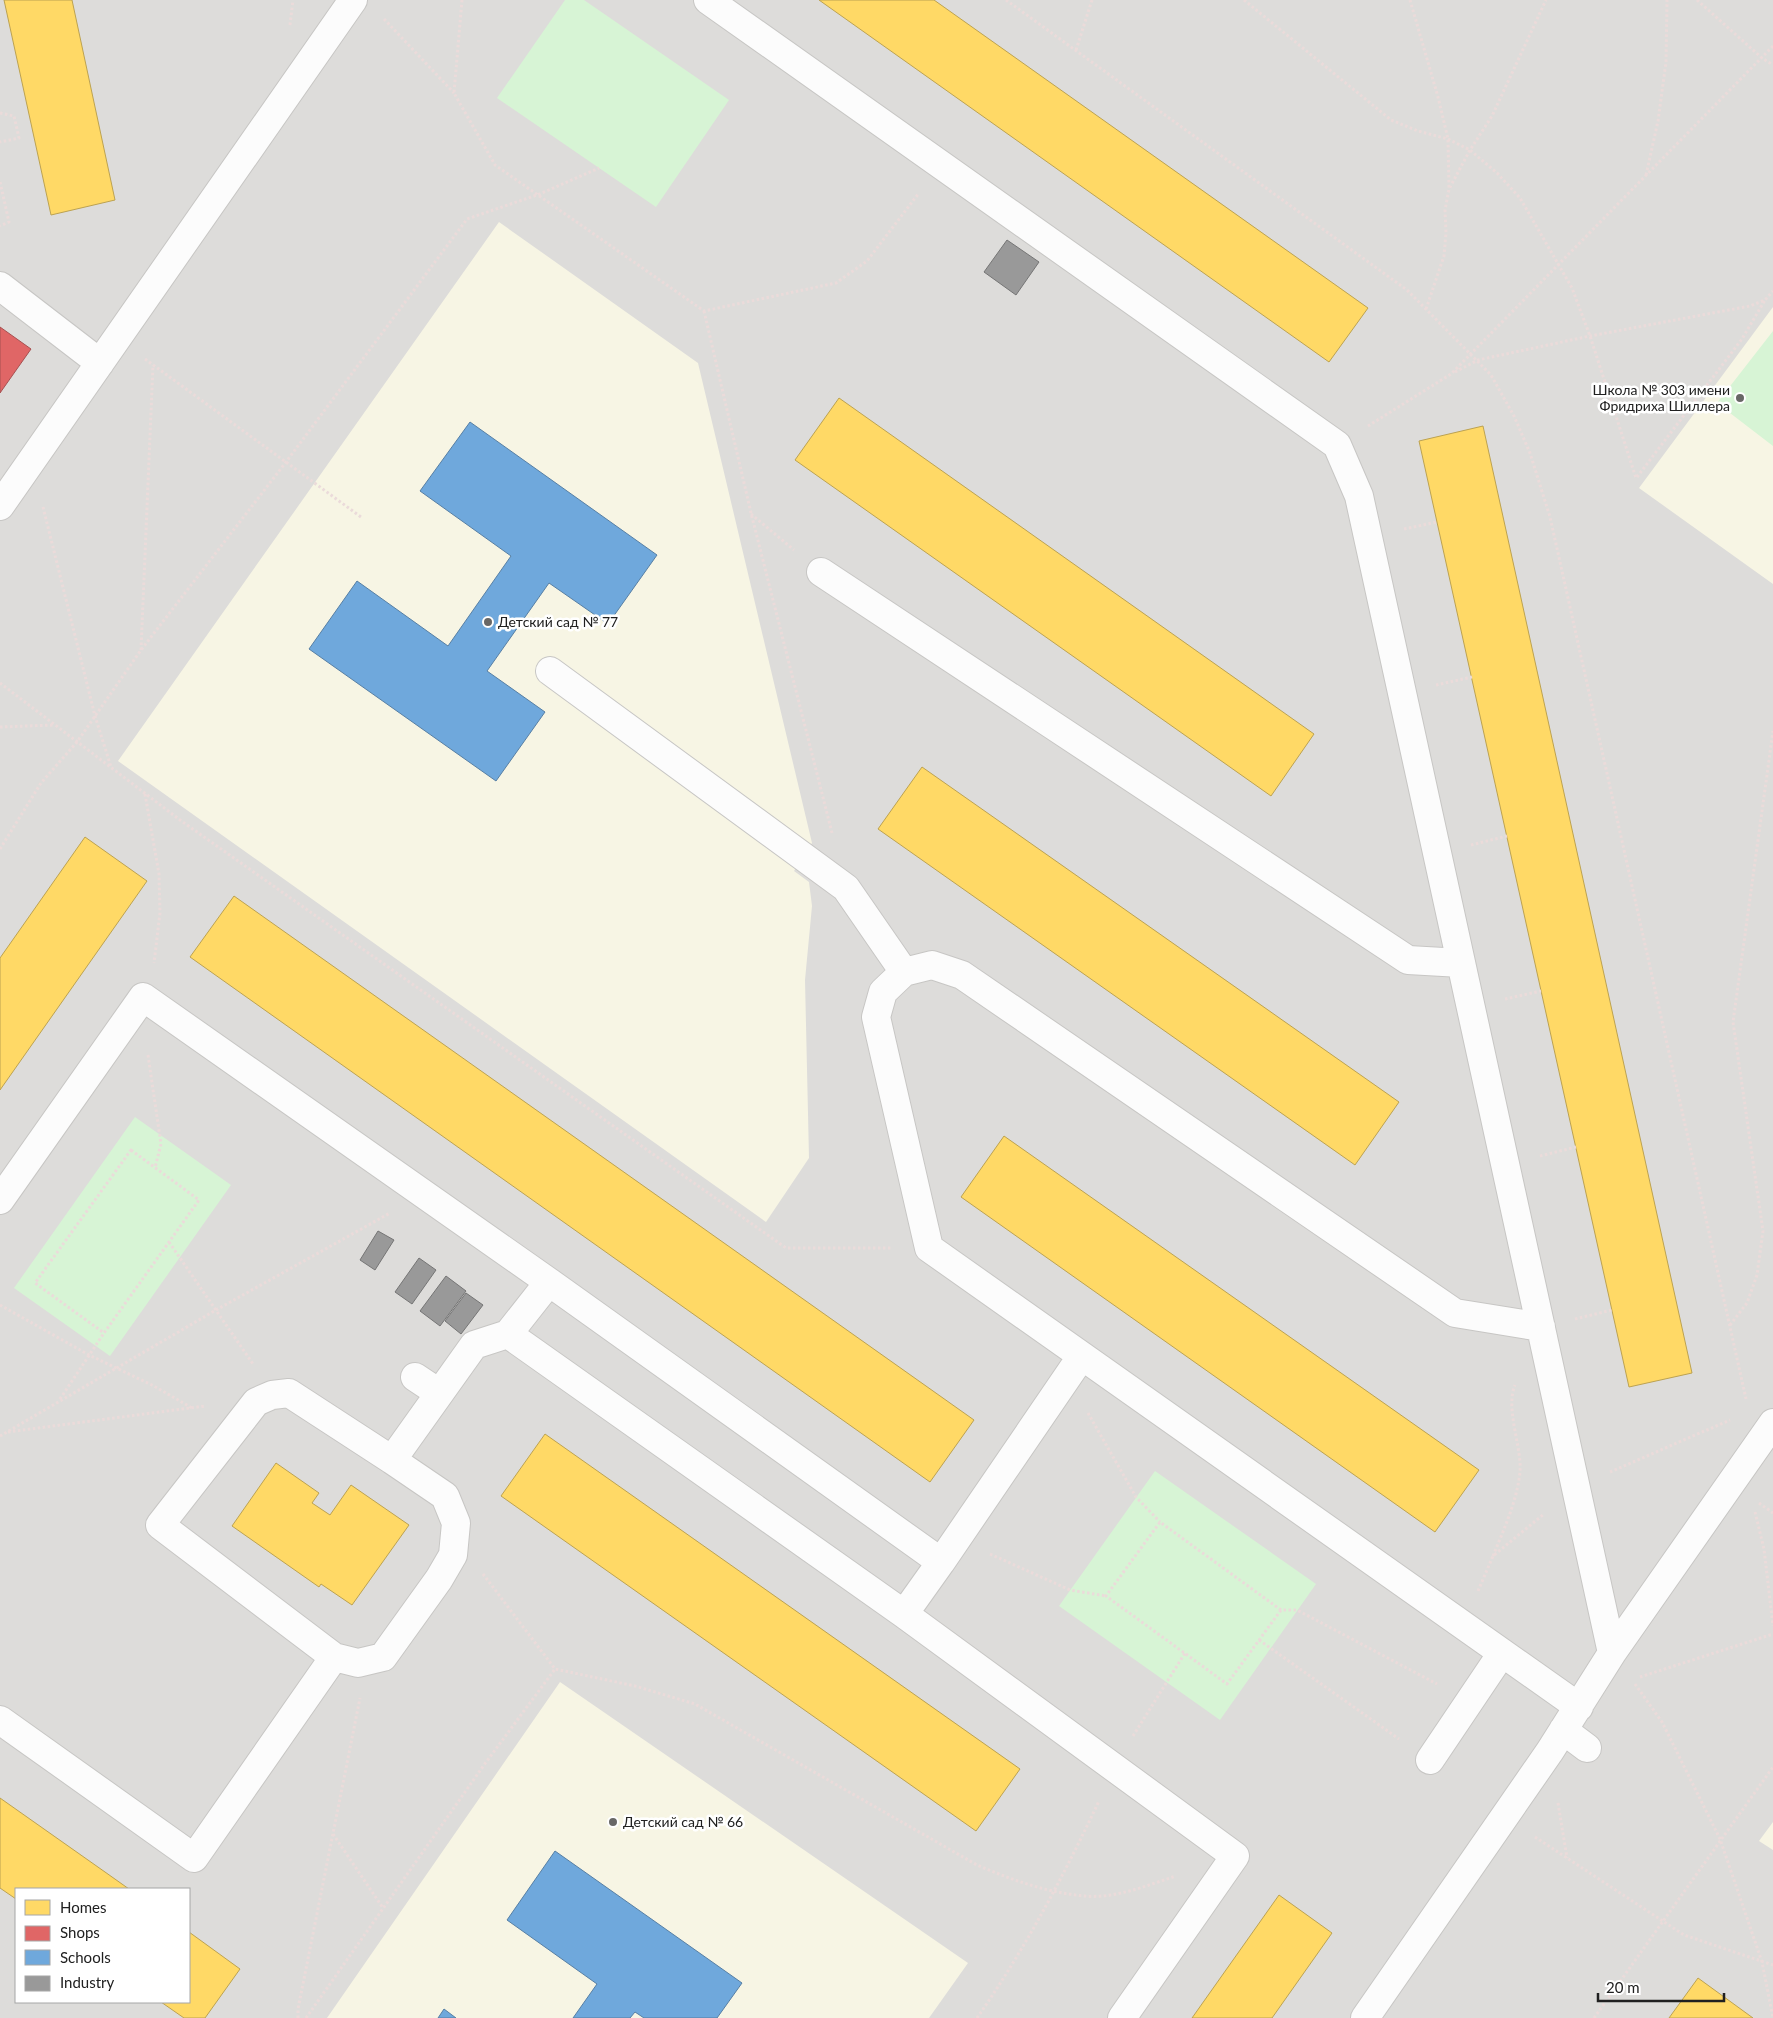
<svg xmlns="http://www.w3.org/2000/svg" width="1773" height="2018" font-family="Lato,sans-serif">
<rect width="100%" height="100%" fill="#eeece8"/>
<path fill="#dddcda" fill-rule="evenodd" d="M 0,0 L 1773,0 L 1773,2018 L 0,2018 ZM 16,1889 L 189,1889 L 189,2002 L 16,2002 Z"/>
<path fill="#f7f5e4" d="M 499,222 L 698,363 L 812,843 L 794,871 L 809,882 L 812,906 L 805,980 L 809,1158 L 766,1222 L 118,761 Z
M 1773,307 L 1773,584 L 1639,488 Z
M 560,1682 L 968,1963 L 929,2018 L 327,2018 Z
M 1773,1822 L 1773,1850 L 1759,1841 Z"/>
<path fill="#d7f4d5" d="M 565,0 L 584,0 L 729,100 L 656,207 L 497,98 Z
M 1773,331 L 1773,446 L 1717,403 Z
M 135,1117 L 231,1185 L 110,1356 L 14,1288 Z
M 1155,1471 L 1316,1584 L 1220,1720 L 1059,1606 Z"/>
<path fill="#ffd966" stroke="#bca251" d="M 4,0 L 72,0 L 115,200 L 51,215 Z
M 819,0 L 934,0 L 1368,308 L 1329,362 Z
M 839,398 L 1314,734 L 1271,796 L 795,460 Z
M 1483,426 L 1692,1373 L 1629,1387 L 1419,441 Z
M 922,767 L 1399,1102 L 1355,1165 L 878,829 Z
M 85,837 L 147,881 L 0,1090 L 0,958 Z
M 234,896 L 974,1420 L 930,1482 L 190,957 Z
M 1004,1136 L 1479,1470 L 1435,1532 L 961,1197 Z
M 545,1434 L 1020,1769 L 976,1831 L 501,1496 Z
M 276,1463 L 319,1493 L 312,1503 L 330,1515 L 351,1485 L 409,1525 L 352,1605 L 321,1584 L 319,1587 L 232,1526 Z
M 0,1798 L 105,1872 L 129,1889 L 16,1889 L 16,1899 L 0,1888 Z
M 1279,1895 L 1332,1933 L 1272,2018 L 1192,2018 Z
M 189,1932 L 240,1969 L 205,2018 L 184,2018 L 161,2002 L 189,2002 Z
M 1698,1978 L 1753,2018 L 1669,2018 Z"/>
<path fill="#e06666" stroke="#a65151" d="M 0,327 L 31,349 L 0,393 Z"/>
<path fill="#6fa8dc" stroke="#577fa4" d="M 470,422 L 657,555 L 608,624 L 549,583 L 487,671 L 545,712 L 496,781 L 309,649 L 357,581 L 448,646 L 511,556 L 420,491 Z
M 555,1851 L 742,1983 L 717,2018 L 644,2018 L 635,2012 L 630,2018 L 573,2018 L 597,1984 L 507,1920 Z
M 444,2009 L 456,2018 L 438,2018 Z"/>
<path fill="#999" stroke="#757575" d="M 1007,240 L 1039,262 L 1016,295 L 984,272 Z
M 378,1231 L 394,1240 L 375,1270 L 360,1260 Z
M 419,1258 L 436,1270 L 412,1304 L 395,1292 Z
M 446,1276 L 466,1291 L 440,1326 L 420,1311 Z
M 466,1293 L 483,1305 L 461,1334 L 445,1321 Z"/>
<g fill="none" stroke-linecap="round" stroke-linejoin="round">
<defs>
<path id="minor" d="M 708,0 L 1337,445 L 1359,496 L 1612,1653
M 0,286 L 100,363
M 0,506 L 353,0
M 821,572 L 1408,960 L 1461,963
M 550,671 L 846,888 L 904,972
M 0,1200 L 143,997 L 549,1282 L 941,1562 L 904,1614
M 1541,1327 L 1455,1313 L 962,975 L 932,965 L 904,972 L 883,992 L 876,1017 L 929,1248 L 1579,1707
M 508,1334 L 549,1282
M 415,1377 L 439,1393
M 392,1460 L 289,1393 L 272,1395 L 256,1402 L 160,1525 L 334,1657 L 358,1663 L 383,1657 L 439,1579 L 453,1555 L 456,1523 L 445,1496 L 392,1460 L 474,1345 L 508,1334 L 904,1614 L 1235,1856 L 1122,2018
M 941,1562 L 1081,1357
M 0,1720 L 194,1858 L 334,1657
M 1563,1730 L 1587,1748
M 1430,1760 L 1502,1653
M 1365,2018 L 1550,1751 L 1612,1653 L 1773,1423"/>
</defs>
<use href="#minor" stroke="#c7c6c4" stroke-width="30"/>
<path stroke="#ebdbda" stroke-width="3" stroke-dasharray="2.5 2.5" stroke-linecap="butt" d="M 462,0 L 454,93 L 495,165 L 704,311 L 836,283 L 867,261 L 919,193
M 1006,0 L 1407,290 L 1491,375 L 1514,416 L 1530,453 L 1550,517 L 1746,1399
M 1244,0 L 1391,120 L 1418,131 L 1448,139 L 1470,150 L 1497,173 L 1520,198 L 1572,288 L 1590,336 L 1636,478
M 1410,0 L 1438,97 L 1448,139 L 1449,188
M 1697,0 L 1762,58 L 1773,65
M 384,19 L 454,93
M 290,25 L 293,0
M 1076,50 L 1092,0
M 0,113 L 14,116 L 19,138 L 0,142
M 1646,175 L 1658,121 L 1666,62 L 1667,0
M 0,182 L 9,222 L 0,226
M 1426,309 L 1444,256 L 1446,233 L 1445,210 L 1449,189 L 1470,150 L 1492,116 L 1546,0
M 704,311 L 751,513 L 832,833
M 145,359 L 361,517
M 1455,372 L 1478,360 L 1590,336 L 1750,306 L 1765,300 L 1773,291
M 1368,426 L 1451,374 L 1773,46
M 1637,477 L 1742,339 L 1765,300
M 43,507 L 95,716 L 111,767
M 751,514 L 794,550
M 1404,529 L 1437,522
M 141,650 L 153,365
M 0,683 L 180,820 L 786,1248 L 892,1248
M 1436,685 L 1472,677
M 0,727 L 54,725
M 145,794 L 159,874 L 160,913 L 154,963
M 1471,845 L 1507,836
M 0,849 L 41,783 L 77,742 L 141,650 L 286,462 L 467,219 L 537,195 L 599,168
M 1505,999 L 1541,991
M 148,1055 L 161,1144 L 155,1168
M 131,1150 L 199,1200 L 104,1333 L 35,1283 Z
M 1540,1156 L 1576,1147
M 169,1242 L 253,1364
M 0,1305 L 89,1355 L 154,1386 L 192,1408
M 1575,1319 L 1612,1310
M 1730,1325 L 1747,1303 L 1757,1275 L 1763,1231 L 1733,1022 L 1773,731
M 60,1399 L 104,1333
M 1088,1413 L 1136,1497 L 1160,1522
M 8,1432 L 205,1406
M 0,1436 L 216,1310 L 390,1213
M 1610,1472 L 1730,1420
M 1759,1503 L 1773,1513
M 1755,1512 L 1764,1549 L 1773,1626
M 990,1554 L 1070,1590 L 1106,1596
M 1493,1556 C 1504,1529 1517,1501 1520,1472 C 1522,1447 1505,1409 1515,1385
M 483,1574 L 555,1669 L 635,1686 L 695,1704 L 977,1865 C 1012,1880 1048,1893 1085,1896 C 1115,1899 1148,1885 1176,1876
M 1478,1591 L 1493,1556 L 1544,1514
M 1281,1610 L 1227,1684 L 1106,1596 L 1160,1522 L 1281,1610 L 1297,1610 L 1437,1684
M 1259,1640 L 1399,1739
M 1640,1677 L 1773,1634
M 1635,1684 L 1662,1722 L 1720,1839 L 1762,1962 L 1773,2018
M 1133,1736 L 1185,1653
M 1558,1803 L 1567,1858
M 333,1834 L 383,1908
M 1535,1837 L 1684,1935 L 1773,1965
M 298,2018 L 298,2009 L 360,1698
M 306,2018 L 484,1765 L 555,1669
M 977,2018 C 1025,1949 1063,1877 1099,1801
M 1594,2018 L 1773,1767"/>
<use href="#minor" stroke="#fcfcfc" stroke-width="28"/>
</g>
<g fill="#686766" stroke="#fff" stroke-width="2">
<circle cx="1740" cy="398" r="5"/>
<circle cx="488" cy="622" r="5"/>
<circle cx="613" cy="1822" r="5"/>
</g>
<g text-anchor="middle" stroke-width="5" stroke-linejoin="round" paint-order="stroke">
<g font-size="14" fill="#202020" stroke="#fff" text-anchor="start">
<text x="1730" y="395" text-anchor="end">Школа № 303 имени<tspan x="1730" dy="16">Фридриха Шиллера</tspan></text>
<text x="498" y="627">Детский сад № 77</text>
<text x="623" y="1827">Детский сад № 66</text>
</g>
</g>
<rect x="15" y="1888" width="175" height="115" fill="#ffffff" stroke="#a6a6a6"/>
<rect x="25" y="1900" width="25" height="15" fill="#ffd966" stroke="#a6a6a6"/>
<text x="60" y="1913" font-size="15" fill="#202020">Homes</text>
<rect x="25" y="1926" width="25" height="15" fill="#e06666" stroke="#a6a6a6"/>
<text x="60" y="1938" font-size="15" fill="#202020">Shops</text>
<rect x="25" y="1950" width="25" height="15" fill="#6fa8dc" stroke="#a6a6a6"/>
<text x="60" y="1963" font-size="15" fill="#202020">Schools</text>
<rect x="25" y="1976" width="25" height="15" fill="#999999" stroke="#a6a6a6"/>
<text x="60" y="1988" font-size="15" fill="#202020">Industry</text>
<path d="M1598 1993v8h126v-8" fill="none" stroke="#202020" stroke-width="2.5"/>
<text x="1606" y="1993" font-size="15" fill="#202020" stroke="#ffffff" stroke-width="4" paint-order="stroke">20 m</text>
</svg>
